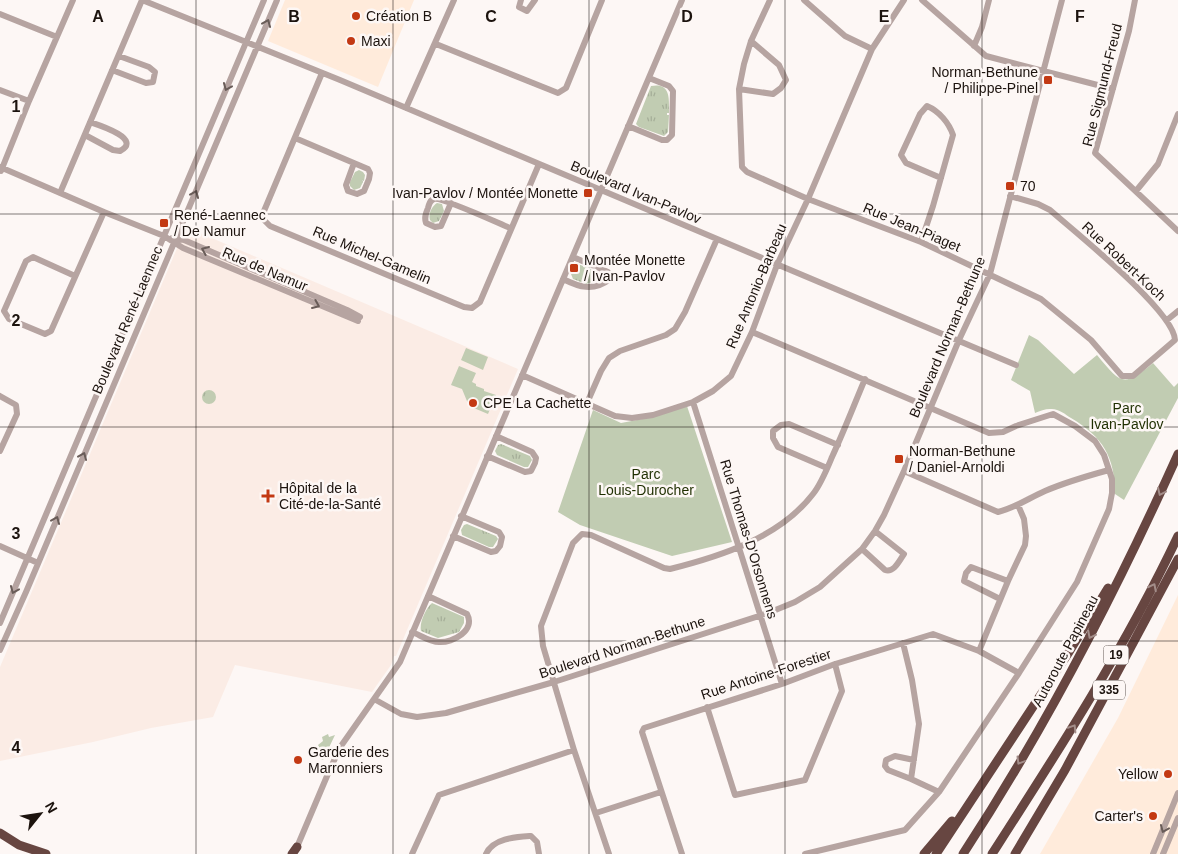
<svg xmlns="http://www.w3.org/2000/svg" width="1178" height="854" font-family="Helvetica,sans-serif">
<defs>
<pattern id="grass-tufts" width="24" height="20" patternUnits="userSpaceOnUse" patternTransform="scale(1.25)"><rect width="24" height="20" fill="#c1ccb2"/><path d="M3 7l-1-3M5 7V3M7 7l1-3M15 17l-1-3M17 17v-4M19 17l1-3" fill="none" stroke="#a5ae98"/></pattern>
</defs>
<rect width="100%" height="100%" fill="#fdf7f5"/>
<path fill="#ffebdb" d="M 285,0 L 414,0 L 378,87 L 268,41 Z
M 1178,595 L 1178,854 L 1040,854 L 1118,718 Z"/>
<path fill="#fbece5" d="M 186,227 L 518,369 L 396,656 L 394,656 L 391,665 L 372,692 L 235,665 L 213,717 L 151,728 L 93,742 L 0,761 L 0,667 Z"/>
<path fill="url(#grass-tufts)" d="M 651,86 C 671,82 669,99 669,113 L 667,113 L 667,115 L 669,115 L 668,132 L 664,136 L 639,127 L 636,124 Z
M 359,170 L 363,172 L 365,175 L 364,181 L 362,180 L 363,182 L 360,188 L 354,190 L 350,186 L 350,182 L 355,172 Z
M 437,203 L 442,204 L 444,211 L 439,221 L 433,223 L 430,220 C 428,214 432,206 437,203 Z
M 578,264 L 606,275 L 606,277 L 596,281 L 595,278 L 594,279 L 595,281 L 586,284 L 573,279 L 571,274 L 572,270 L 575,271 L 576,268 L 574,266 Z
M202 397a7 7 0 1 1 14 0a7 7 0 1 1-14 0Z
M 501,444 L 530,456 L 532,460 L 528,467 L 524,467 L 497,455 L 495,451 L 498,445 Z
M 467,524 L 496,536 L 498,539 L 493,547 L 489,547 L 462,535 L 461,530 L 464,525 Z
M 432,603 L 464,617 L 464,623 L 459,632 L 438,638 L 421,631 C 419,623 426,608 432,603 Z"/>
<path fill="#c1ccb2" d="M 1029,335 L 1038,340 L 1074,374 L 1097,355 C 1121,384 1123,388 1153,363 L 1174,387 L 1178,383 L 1178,398 L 1124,500 L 1115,494 C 1115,457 1103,437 1071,418 C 1065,414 1058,408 1050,409 C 1045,409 1040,411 1035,413 L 1030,391 L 1011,380 Z
M 466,348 L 488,357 L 483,370 L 461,360 Z
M 459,366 L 476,373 L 472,382 L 476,384 L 476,386 L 484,389 L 484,391 L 496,395 L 488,414 L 469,406 L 462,389 L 451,385 Z
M 687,406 L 732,542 L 672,556 L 580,525 L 558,512 L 593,410 L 621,423 L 653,417 Z
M 328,734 L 329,737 L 335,735 L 323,760 L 317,757 L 319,747 L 318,745 L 323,741 L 322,737 Z"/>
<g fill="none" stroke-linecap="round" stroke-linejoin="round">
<path stroke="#b6a4a1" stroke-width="6" d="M 142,0 L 340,80 L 1016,365
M 521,0 L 519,7 L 527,11 L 535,0
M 770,0 L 751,41 L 744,64 L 739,89 L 742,167 L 747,172 L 808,199 L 921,242 L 1041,299 L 1091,340 L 1122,376 L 1133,376 L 1175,340 C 1174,311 1075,232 1050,210 L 1038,204 L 1010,196
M 804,0 L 845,36 L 872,49
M 922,0 L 986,56 L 1113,89
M 1135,0 L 1129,31 L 1095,153 L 1178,231
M 0,14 L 57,37
M 436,44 L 558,93 L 566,88 L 602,0
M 974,46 L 982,27 L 989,0
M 112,70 L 146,83 L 153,82 L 155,72 L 149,67 L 119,56
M 322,73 L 264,211 L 264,220 L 270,226 L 464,307 L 472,308 L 480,302 L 539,164
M 739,89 L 773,94 L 781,88 L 786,80 L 779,65 L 751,41
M 0,90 L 29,101
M 406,108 L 454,0
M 628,126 L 662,140 L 667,140 L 672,135 L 673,91 L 669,86 L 649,78
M 85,135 L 113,150 L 120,151 C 143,139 99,125 90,122
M 295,138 L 368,169 L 370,173 L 369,179 L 364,191 L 357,194 L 348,191 L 346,185 L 354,163
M 0,167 L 104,212 L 164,236 L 183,248 L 358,321
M 1,171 L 29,101 L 73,0
M 1136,191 L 1158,164 L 1178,114
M 60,193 L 142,0
M 451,203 L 441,226 L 435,227 L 426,223 C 424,217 426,213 428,208 C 429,204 430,200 434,199 C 442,197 500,224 510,228
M 172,238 L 184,240 L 347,310 L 360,317
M 921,242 L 933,206 L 953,135 C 949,123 939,111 927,106 L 920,114 L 901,155 L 906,163 L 941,178
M 75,276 L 33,257 L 26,261 L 4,311 L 9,319 L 45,334 L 51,331 L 104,212
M 563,279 C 579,287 593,292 610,279 L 610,275 L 608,272 L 573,257
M 1167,320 L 1178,311
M 752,332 L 989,433 L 1003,432 L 1016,426 L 1053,414 L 1075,426 L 1095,441 L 1104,455 L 1112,479 L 1112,493 L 1109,509 L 1077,582 L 1019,673 L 939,792 L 905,830 L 805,854
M 522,375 L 615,416 L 632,418 L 653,415 L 693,402 L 713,391 L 731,376 L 752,332 L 777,265 L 808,199 L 872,49 L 904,0
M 0,396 L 16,405 L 17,414 L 0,451
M 693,402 L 782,684
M 587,403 L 601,371 L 609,358 L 620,351 L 666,335 L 675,329 L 685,312 L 717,239
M 487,456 L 525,472 L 531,471 L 535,463 L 536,458 L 532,452 L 496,436
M 827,468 L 778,447 L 773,438 L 773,431 L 781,425 L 789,424 L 838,445
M 904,471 L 998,512 C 1015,508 1029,498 1045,491 C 1066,482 1087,476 1109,470
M 453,536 L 491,552 L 496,551 L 500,546 L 502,537 L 499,532 L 461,516
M 0,546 L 38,563
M 862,549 L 885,570 C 894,573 899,561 904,554 L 875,531
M 1000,599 L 964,581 L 966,573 L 971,567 L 1008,581
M 0,623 L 264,0
M 412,632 C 420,635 430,642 439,642 C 453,643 476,630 467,614 L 428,596
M 903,643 L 912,680 L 919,724 L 911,779 L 939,792
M 0,650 L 26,592 L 277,0
M 979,651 L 1008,581 L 1025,545 L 1026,536 L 1024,519 L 1018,505
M 374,699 L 401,714 L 417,717 L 446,713 L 554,682 L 768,613 L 795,602 L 820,587 L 862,549 L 875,531 L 884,515 L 904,471 L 959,340 L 990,274 L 1062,0
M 707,707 L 735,795 L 805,780 L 842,691 L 835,664
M 911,779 L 888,770 L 885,766 L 886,760 L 895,756 L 914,760
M 596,813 L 661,792
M 297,847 L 330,769 L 341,746 L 400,662 L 682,0
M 412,854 L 439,795 L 574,750
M 486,854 C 493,838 516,837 531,836 L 537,842 L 539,854
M 609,854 L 574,750 L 543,646 L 541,626 L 573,543 L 582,534 L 591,535 L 664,568 L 670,569 C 722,556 780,537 813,494 C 821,484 827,469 832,457 C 844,431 854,405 865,379
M 682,854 L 642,732 L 644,728 L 782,684 L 835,664 L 933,634 L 979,651 L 1019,673
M 1153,854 L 1178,793
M 1163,854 L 1178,818"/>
<path stroke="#674641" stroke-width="9" d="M 0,833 L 19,845 L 46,854
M 292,854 L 297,847
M 924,854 L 952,821
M 936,854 L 1069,652 L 1108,588
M 963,854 C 1046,727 1116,592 1178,454
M 992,854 C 1059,750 1125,648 1178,536
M 1015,854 L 1065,770 L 1178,559"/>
</g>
<defs><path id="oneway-chevron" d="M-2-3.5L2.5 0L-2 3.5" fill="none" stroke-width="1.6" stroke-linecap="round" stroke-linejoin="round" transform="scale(1.25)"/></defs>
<g stroke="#695c58">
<use href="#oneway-chevron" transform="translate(267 23) rotate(-67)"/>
<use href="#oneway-chevron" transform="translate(227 87) rotate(113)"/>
<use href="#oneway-chevron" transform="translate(195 194) rotate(-67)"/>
<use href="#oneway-chevron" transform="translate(205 250) rotate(-157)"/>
<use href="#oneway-chevron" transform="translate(316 305) rotate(23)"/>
<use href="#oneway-chevron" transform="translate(83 456) rotate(-67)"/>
<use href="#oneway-chevron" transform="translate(56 520) rotate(-67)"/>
<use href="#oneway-chevron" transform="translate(14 590) rotate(113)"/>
<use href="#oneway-chevron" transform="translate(1164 829) rotate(113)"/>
</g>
<g stroke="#a38d89">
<use href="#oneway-chevron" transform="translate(1161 492) rotate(115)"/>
<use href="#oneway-chevron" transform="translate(1153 587) rotate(-63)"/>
<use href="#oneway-chevron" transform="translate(1091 635) rotate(117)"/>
<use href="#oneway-chevron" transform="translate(1073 728) rotate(-58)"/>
<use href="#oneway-chevron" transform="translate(1020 761) rotate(121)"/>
</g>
<path fill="none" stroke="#1c130e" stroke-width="1" stroke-opacity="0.55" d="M 196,0 L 196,854M 393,0 L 393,854M 589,0 L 589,854M 785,0 L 785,854M 982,0 L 982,854M 0,214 L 1178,214M 0,427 L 1178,427M 0,641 L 1178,641"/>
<g fill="#c33913" stroke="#fdf7f5" stroke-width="2">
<circle cx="356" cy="16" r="5"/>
<circle cx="351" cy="41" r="5"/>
<rect x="1043" y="75" width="10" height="10" rx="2.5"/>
<rect x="1005" y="181" width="10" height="10" rx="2.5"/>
<rect x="583" y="188" width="10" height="10" rx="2.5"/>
<rect x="159" y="218" width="10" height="10" rx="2.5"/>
<rect x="569" y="263" width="10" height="10" rx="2.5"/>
<circle cx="473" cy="403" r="5"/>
<rect x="894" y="454" width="10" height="10" rx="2.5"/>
<path d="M265.5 488.5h5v5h5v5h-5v5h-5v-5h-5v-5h5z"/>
<circle cx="298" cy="760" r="5"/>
<circle cx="1168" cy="774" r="5"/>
<circle cx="1153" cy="816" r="5"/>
</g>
<g text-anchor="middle" stroke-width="5" stroke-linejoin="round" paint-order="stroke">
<g fill="#fdf7f5" stroke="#605753" stroke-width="1">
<rect x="1103.5" y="645.5" width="25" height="19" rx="4"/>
<rect x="1093" y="680.5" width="32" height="19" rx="4"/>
</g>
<g font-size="12" font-weight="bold" fill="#1c130e">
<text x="1116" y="659">19</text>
<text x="1109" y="694">335</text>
</g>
<g font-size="14" fill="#1c130e" stroke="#fdf7f5" text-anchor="start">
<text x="366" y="21">Création B</text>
<text x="361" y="46">Maxi</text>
<text x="1038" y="77" text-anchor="end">Norman-Bethune<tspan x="1038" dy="16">/ Philippe-Pinel</tspan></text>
<text x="1020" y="191">70</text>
<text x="578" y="198" text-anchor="end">Ivan-Pavlov / Montée Monette</text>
<text x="174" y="220">René-Laennec<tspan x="174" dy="16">/ De Namur</tspan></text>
<text x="584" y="265">Montée Monette<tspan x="584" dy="16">/ Ivan-Pavlov</tspan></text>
<text x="483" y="408">CPE La Cachette</text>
<text x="909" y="456">Norman-Bethune<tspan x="909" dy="16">/ Daniel-Arnoldi</tspan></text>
<text x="279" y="493">Hôpital de la<tspan x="279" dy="16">Cité-de-la-Santé</tspan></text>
<text x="308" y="757">Garderie des<tspan x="308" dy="16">Marronniers</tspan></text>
<text x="1158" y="779" text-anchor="end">Yellow</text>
<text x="1143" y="821" text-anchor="end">Carter's</text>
</g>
<g font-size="14" fill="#1c130e" stroke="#fdf7f5">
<text transform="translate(1102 85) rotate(-76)" y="5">Rue Sigmund-Freud</text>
<text transform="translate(636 192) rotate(23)" y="5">Boulevard Ivan-Pavlov</text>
<text transform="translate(912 227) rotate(23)" y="5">Rue Jean-Piaget</text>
<text transform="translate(372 255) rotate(23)" y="5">Rue Michel-Gamelin</text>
<text transform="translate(1124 261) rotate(43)" y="5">Rue Robert-Koch</text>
<text transform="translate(265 269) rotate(23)" y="5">Rue de Namur</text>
<text transform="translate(756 286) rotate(-67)" y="5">Rue Antonio-Barbeau</text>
<text transform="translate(127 320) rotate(-67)" y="5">Boulevard René-Laennec</text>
<text transform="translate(947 337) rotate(-67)" y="5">Boulevard Norman-Bethune</text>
<text transform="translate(749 539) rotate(73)" y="5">Rue Thomas-D'Orsonnens</text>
<text transform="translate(622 647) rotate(-18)" y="5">Boulevard Norman-Bethune</text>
<text transform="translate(1065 651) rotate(-62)" y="5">Autoroute Papineau</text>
<text transform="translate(766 674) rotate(-18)" y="5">Rue Antoine-Forestier</text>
</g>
<g font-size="14" fill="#1f2f00" stroke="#fdf7f5">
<text x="1127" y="413">Parc<tspan x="1127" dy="16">Ivan-Pavlov</tspan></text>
<text x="646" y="479">Parc<tspan x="646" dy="16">Louis-Durocher</tspan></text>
</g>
</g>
<g font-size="16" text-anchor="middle" font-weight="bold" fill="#1c130e" stroke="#fdf7f5" stroke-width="5" stroke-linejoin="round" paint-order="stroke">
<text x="98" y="22">A</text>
<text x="294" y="22">B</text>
<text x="491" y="22">C</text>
<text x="687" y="22">D</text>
<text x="884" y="22">E</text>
<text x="1080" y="22">F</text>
<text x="16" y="112">1</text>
<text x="16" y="326">2</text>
<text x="16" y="539">3</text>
<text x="16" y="753">4</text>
</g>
<g transform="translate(40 814) rotate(60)" stroke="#fdf7f5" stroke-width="4" paint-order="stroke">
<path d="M0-4L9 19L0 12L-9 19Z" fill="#1c130e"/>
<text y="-8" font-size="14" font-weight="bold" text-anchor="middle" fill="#1c130e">N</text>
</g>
</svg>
